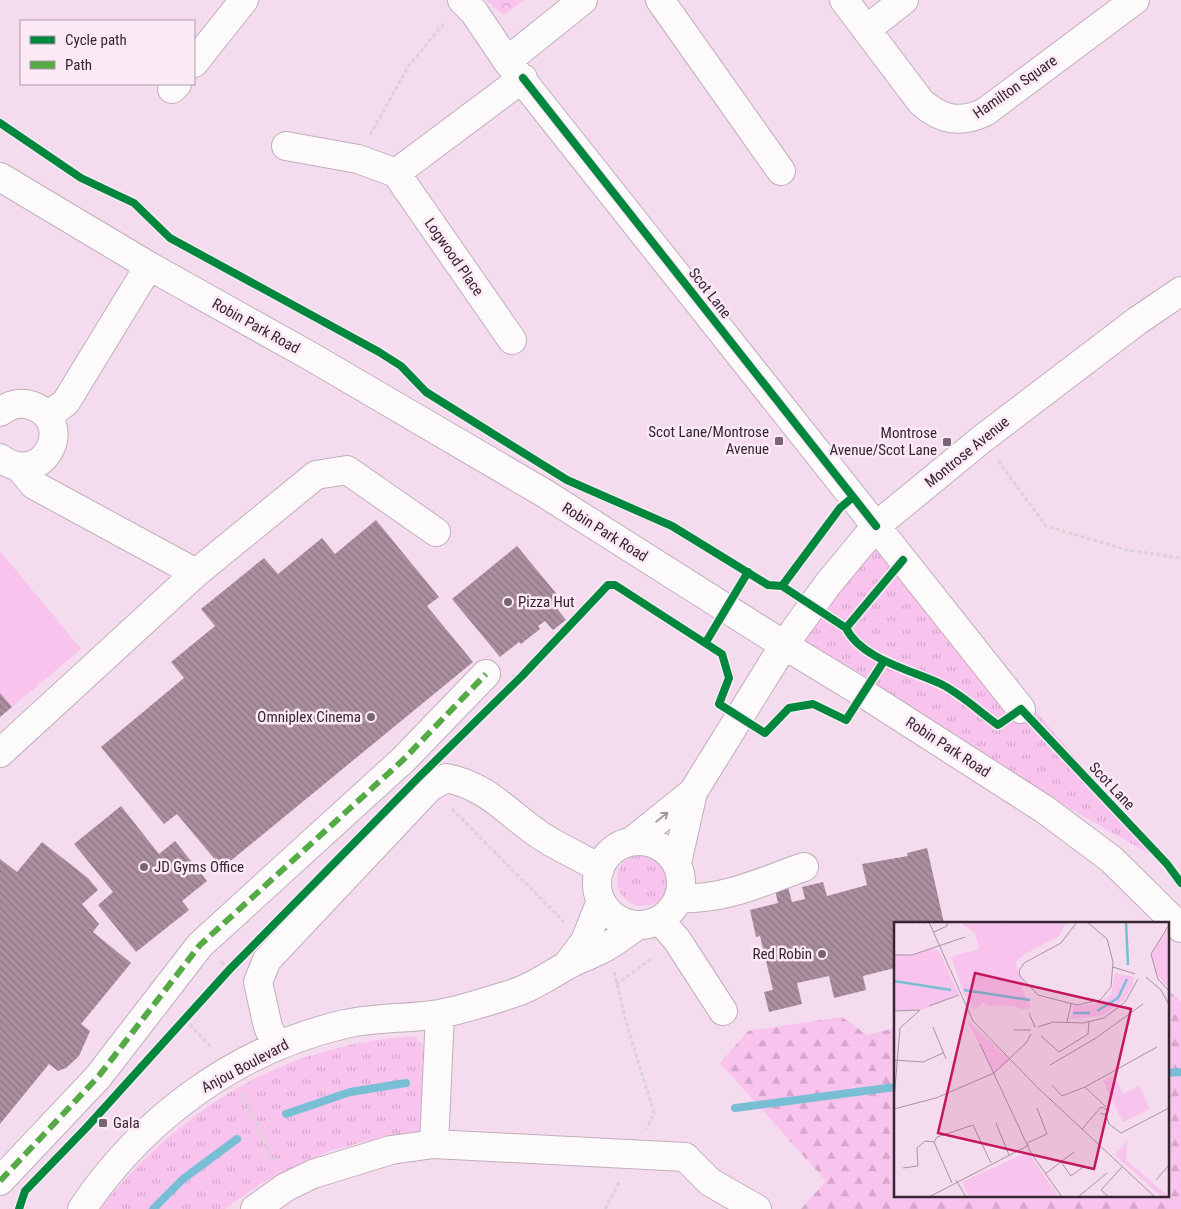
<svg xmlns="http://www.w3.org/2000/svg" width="1181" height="1209" font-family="'Roboto Condensed',sans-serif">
<defs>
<pattern id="grass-tufts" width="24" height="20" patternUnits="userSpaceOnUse" patternTransform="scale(1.25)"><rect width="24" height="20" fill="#f8c3ed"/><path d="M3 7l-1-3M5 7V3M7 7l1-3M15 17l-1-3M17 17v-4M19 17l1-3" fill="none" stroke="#d5a7cc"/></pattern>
<pattern id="forest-firs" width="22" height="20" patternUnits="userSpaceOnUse" patternTransform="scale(1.25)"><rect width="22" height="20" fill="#f8c3ed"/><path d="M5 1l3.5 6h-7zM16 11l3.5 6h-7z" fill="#d5a7cc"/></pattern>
<pattern id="park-crowns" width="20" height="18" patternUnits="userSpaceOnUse" patternTransform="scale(1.25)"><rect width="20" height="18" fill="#f8c3ed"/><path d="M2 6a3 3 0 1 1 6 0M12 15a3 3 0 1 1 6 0" fill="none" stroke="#d5a7cc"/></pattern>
<pattern id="building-back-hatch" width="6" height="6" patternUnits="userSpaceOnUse" patternTransform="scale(1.25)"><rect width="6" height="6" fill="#ab8f9f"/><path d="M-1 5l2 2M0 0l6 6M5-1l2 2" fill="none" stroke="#8c7582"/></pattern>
</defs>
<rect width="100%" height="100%" fill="#f4dcee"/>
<path fill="url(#grass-tufts)" d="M 876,526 L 1167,864 L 784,645 Z
M617 880a26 26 0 1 1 52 0a26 26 0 1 1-52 0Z
M 414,1036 L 423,1045 L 421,1133 L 391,1135 L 329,1151 L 260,1184 L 225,1209 L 100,1209 C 181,1108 282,1045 414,1036 Z"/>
<path fill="url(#forest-firs)" d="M 1167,989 L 1181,1002 L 1181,1209 L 801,1209 L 826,1181 L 720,1063 L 748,1031 L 842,1017 L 867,1035 L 895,1028 L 895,1195 L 1167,1195 Z"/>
<path fill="url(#park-crowns)" d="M 486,0 L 525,0 L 503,15 Z"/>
<path fill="#f8c3ed" d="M 0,551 L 81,649 L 12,707 L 0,693 Z"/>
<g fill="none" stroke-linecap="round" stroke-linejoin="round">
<path stroke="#78bfd6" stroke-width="8" d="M 1167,1073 L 1181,1072
M 735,1108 L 895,1087
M 286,1114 L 350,1092 L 406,1083
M 153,1209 L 183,1179 L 237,1139"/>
</g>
<path fill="url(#building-back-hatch)" d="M 376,520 L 439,597 L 427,606 L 473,662 L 222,868 L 177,814 L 164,824 L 101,747 L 184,678 L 171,662 L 215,626 L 201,609 L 264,558 L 278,574 L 322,538 L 335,554 Z
M 517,546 L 565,604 L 558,610 L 566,620 L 553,630 L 545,621 L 538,626 L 540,629 L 521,644 L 519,642 L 500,657 L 452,599 Z
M 0,693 L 12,707 L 0,717 Z
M 121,806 L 159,854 L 175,841 L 207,881 L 182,901 L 189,910 L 136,952 L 98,905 L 113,892 L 74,844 Z
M 42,842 L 88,878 L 98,890 L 82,904 L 99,924 L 93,932 L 131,963 L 81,1024 L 90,1031 L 79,1056 L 66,1068 L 58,1071 L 49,1064 L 0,1124 L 0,859 L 17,872 Z
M 927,848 L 944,923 L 895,923 L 895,968 L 863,976 L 866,990 L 834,998 L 829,976 L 797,983 L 802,1004 L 769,1012 L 764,992 L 773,990 L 760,936 L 756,937 L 750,910 L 778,903 L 775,890 L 788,887 L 792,902 L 805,899 L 802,887 L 823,882 L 827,896 L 867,885 L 862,864 L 908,856 L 907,853 Z"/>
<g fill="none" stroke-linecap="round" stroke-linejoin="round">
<defs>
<path id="minor" d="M 462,0 L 474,12 L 507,61 L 1021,709
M 660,0 L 781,171
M 844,0 L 921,102 C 941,120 960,124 985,112 L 1135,0
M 867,29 L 904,0
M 507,61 L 583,0
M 194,63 L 244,0
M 172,89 L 177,84
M 286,146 L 358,159 L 396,173
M 0,177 L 149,266 L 310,356 L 544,493 L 784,645 L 863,693 L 1044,809 L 1111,859 L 1181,928
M 512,340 L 396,173 L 523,78
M 0,412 C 9,405 21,401 33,406 C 77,423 43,490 0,458
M 48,416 L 66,402 L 149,266
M 19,467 L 34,485 L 196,573 L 316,475 L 347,470 L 436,532
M 0,753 L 196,573
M597 883a42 42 0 1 1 84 0a42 42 0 1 1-84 0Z
M 631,842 L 693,792
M 677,863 L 693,792 L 784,645 L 828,584 L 876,526 L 982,439 L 1137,321 L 1181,291
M 679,898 C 726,900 760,882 804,867
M 660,920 L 677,940 L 723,1011
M 567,965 L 585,941 L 601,901
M 277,1046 L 268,1027 L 258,982 L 267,960 L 430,787 L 446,778 C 491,787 509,816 546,839 C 564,850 583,858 600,869
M 434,1144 L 440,1014
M 0,1181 L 98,1077 L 200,945 L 403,760 L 486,674
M 82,1209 C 143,1118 237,1049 345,1024 C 376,1017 408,1019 439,1014 C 462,1010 486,1002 508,995 C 530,989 546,977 566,966 C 576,960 589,956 600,950 C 613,944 625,934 638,925
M 255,1209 L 286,1187 L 313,1174 L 391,1150 L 434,1144 L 685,1157 L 710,1182 L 757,1209"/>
</defs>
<use href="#minor" stroke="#c1aebc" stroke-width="30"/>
<path stroke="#dad2d7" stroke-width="3" stroke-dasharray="4 2.5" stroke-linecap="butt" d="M 370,135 L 408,67 L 445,22
M 998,461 L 1046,526 L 1127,550 L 1181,558
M 512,676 L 522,676
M 452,809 L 564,922
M 221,962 L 230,969
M 614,972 L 626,1022 L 654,1113 L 647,1129
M 616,984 L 654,957
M 185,1020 L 212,1048
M 242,1093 L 274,1162
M 605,1209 L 620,1181"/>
<use href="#minor" stroke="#fdfafc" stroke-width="28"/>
<path stroke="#55aa45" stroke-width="6" stroke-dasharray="12 6" stroke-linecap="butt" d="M 0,1181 L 98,1077 L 200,945 L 403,760 L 486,674"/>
<defs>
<path id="cycleway" d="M 523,78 L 876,526
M 0,123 L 81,178 L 134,203 L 170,238 L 379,352 L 401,366 L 426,392 L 567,480 L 672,526 L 768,585 L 782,586 L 840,508 L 853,497
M 782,586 L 846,628 C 861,659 911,670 941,684 C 961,694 980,712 998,725 L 1021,709 L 1167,864 L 1181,883
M 846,628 L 903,560
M 706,642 L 748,572
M 19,1209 L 25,1191 L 87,1127 L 230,969 L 418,778 L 522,676 L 608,585 L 615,585 L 722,654 L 729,678 L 719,704 L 765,733 L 789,708 L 813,704 L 846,720 L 884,661"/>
</defs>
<use href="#cycleway" stroke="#fbe9f6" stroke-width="11"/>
<use href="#cycleway" stroke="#00873e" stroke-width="8"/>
</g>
<defs><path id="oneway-shaft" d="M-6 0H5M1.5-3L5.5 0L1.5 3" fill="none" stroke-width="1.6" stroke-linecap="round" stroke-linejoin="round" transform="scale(1.25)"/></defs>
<use stroke="#a39aa1" href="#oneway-shaft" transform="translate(662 817) rotate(-39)"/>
<g fill="#786574" stroke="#fbe9f6" stroke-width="2">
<rect x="774" y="436" width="10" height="10" rx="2.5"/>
<rect x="942" y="437" width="10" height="10" rx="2.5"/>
<circle cx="508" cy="602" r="5"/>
<circle cx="371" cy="717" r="5"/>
<circle cx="144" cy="867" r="5"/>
<circle cx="822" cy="954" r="5"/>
<rect x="98" y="1118" width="10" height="10" rx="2.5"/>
</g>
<g text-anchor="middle" stroke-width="5" stroke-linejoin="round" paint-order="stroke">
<g font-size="15" fill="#362532" stroke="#fbe9f6">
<text transform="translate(1015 87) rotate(-35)" y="5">Hamilton Square</text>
<text transform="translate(454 257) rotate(55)" y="5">Logwood Place</text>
<text transform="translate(710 293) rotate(52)" y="5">Scot Lane</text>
<text transform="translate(256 326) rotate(29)" y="5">Robin Park Road</text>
<text transform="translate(967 452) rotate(-39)" y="5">Montrose Avenue</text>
<text transform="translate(605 532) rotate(32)" y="5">Robin Park Road</text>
<text transform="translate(948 747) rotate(33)" y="5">Robin Park Road</text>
<text transform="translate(1112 786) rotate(47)" y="5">Scot Lane</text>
<text transform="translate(245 1066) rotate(-28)" y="5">Anjou Boulevard</text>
</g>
<g font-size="15" fill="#362532" stroke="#fbe9f6" text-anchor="end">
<text x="769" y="437">Scot Lane/Montrose<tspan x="769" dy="17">Avenue</tspan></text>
<text x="937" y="438">Montrose<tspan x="937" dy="17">Avenue/Scot Lane</tspan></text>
<text x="518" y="607" text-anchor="start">Pizza Hut</text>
<text x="361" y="722">Omniplex Cinema</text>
<text x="154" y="872" text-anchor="start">JD Gyms Office</text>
<text x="812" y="959">Red Robin</text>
<text x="113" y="1128" text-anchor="start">Gala</text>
</g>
</g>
<g transform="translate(894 922)">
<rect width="275" height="275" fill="#f4dcee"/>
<path d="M 114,0 L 173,0 L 164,15 L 131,32 L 121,41 L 92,39 L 65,57 L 57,35 L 85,27 ZM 221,51 L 240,55 L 239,62 L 230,78 L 207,94 L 177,97 L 179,84 L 202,82 L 217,73 ZM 72,97 L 116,138 L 100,151 ZM 233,219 L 232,238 L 275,275 L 268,275 L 221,233 Z" fill="#f8c3ed"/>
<path d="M 92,39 L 121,41 L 131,63 L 127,66 L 137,84 L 132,88 L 117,84 L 95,84 L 89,81 L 80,88 L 69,71 L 65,57 Z" fill="#f8c3ed"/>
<path d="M 65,0 L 114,0 L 85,27 L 81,11 ZM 39,26 L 45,29 L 65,73 L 26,88 L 0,88 L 0,32 L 12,34 ZM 134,230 L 165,275 L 75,275 L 68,260 Z" fill="#f8c3ed"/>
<path d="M 275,5 L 275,66 L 261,50 L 257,32 ZM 220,153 L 229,172 L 245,164 L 256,187 L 229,200 L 209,159 Z" fill="#f8c3ed"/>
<path fill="none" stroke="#78bfd6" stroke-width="2.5" d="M 232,0 L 234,43M 0,59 L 57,68M 70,68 L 136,78M 203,89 L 224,76 L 233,57M 179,91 L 196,91"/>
<path fill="none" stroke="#a893a3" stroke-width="1" d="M 35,0 L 79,99 L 143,165 L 261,275M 183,0 L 167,21 L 130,41 L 125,49 L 126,54 L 144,73 L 183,83 L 206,78 L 217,65 L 219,40 L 213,17 L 193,0M 275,3 L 257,32 L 264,57 L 275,69M 40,10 L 53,4 L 53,0M 0,33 L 18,33 L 71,15M 219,45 L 241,52M 252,55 L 267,68 L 275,83M 35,84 L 65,73M 0,89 L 25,88M 135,91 L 141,105M 173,100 L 177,82M 39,105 L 52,137M 144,105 L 159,100 L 189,101 L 210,96 L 231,80 L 244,57M 120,108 L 137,108M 147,114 L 165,130 L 194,112 L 195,100M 86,122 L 137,231 L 168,275M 0,138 L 29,140 L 49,131M 156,143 L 202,116 L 249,82M 158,163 L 168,174 L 191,165 L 212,185M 191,165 L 263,125M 0,178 L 6,106 L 26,88M 0,187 L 42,176 L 100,151 L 132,121 L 137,112M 212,193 L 215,202 L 227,211 L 275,186M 102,201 L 115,233M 188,207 L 207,185 L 214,188 L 212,193 L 206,191M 133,221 L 153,212 L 143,186M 167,240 L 177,254 L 189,245M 9,246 L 24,244 L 23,226 L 31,219 L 40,220M 151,252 L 180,230M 62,258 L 72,275M 262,258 L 275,243M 58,261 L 40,220 L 43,215 L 79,203 L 97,241M 35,275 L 135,223M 184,275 L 213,251M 215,275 L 207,268 L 228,245"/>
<path fill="#c2185b" fill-opacity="0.15" stroke="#c2185b" stroke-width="2.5" d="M 81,51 L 237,87 L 200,247 L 44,211 Z"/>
<rect width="275" height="275" fill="none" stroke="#362532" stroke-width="2.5"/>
</g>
<rect x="20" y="20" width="175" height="65" fill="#fbe9f6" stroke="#ac9ba8"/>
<rect x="30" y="36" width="25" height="8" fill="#00873e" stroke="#ac9ba8"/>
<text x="65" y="45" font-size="15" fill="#362532">Cycle path</text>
<rect x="30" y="61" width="25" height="8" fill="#55aa45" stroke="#ac9ba8"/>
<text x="65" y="70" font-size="15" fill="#362532">Path</text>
</svg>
